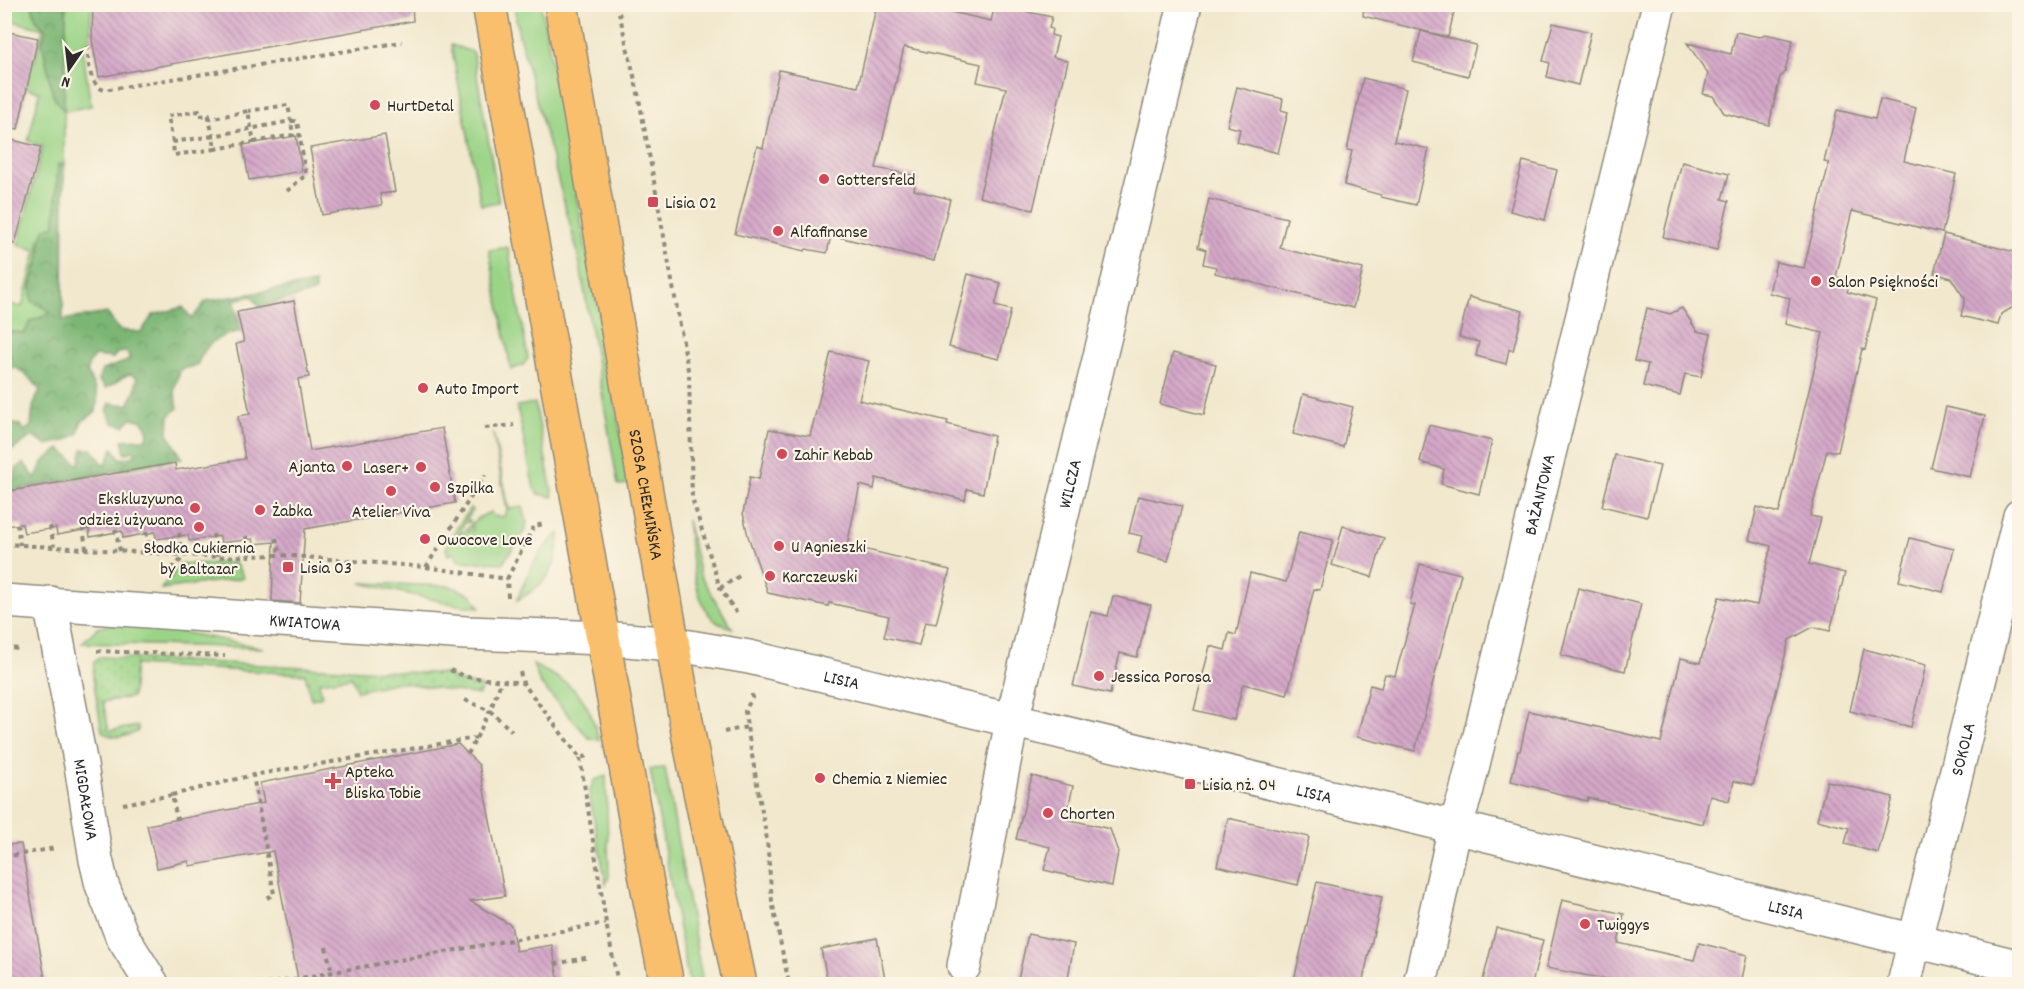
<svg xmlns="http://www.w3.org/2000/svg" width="2024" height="989" font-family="Dekko,sans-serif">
<defs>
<pattern id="forest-crowns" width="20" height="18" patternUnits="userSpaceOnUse" patternTransform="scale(1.5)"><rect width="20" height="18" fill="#7cb674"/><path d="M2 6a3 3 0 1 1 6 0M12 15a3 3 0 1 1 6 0" fill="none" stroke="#66945f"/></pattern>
<pattern id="park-dots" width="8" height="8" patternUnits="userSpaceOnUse" patternTransform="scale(1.5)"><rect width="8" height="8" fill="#9bd487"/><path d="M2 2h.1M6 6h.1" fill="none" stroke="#86b675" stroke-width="1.8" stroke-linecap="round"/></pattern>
<pattern id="building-back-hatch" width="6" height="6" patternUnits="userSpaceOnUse" patternTransform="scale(1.5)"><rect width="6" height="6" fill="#d5a8c9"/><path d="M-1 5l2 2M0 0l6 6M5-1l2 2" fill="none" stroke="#ad89a3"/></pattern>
</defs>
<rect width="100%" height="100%" fill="#fcf5e5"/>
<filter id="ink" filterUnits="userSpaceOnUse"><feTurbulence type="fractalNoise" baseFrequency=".0167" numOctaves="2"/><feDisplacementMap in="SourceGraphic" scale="12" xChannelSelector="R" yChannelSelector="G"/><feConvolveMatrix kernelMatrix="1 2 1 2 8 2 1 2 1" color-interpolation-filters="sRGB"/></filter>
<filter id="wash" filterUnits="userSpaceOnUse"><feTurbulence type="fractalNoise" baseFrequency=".008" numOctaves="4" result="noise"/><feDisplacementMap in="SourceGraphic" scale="24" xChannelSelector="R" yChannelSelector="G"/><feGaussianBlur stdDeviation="1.35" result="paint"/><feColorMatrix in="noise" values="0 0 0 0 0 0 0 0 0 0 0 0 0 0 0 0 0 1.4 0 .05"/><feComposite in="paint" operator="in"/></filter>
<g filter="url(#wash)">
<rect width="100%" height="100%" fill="#f1e8cd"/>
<path fill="#9bd487" stroke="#638059" stroke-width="1.5" d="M 5,5 L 32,5 L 36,19 L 46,29 L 64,110 L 66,5 L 91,5 L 90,43 L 82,45 L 91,106 L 64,111 L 64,165 L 58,165 L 55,225 L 39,240 L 39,258 L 30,286 L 52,312 L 42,317 L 31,321 L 25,333 L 10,332 L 5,316 L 5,303 L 22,307 L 36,250 L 18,245 L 43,146 L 28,141 L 40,92 L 26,88 L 32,61 L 35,61 L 43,29 L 5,19 Z
M 514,5 L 541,5 L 630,484 L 618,485 L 578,254 L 519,35 Z
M 451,45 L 473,52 L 499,202 L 481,205 Z
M 508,247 L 528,358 L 523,365 L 511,370 L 489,250 Z
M 535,403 L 553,497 L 539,494 L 534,489 L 517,406 Z
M 493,433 L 509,509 L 523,507 L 527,522 L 525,530 L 503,563 L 459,561 L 454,553 L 448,555 L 446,549 L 447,544 L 470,508 L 473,510 L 466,519 L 470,520 L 470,522 L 464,523 L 458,538 L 467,529 L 468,531 L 473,530 L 473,527 L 468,528 C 473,521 483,515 491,512 L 493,516 L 503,517 L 507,510 Z
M 687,520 L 700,575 L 732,628 C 728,626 722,625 718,623 C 692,606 691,548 687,520 Z
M 560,533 C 555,570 551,582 517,600 C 526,577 539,547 560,533 Z
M 235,563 L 244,578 L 161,589 L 180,564 Z
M 361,583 L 450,586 L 472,595 L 480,607 L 457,605 Z
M 117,623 L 157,627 L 263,648 L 82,643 L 97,628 Z
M 533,665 C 575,685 588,695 599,740 L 589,738 L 540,683 Z
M 665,768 L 703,984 L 689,984 L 650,769 Z
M 606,776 L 609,877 L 606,884 L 589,793 L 594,780 Z"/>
<path fill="url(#forest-crowns)" stroke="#547050" stroke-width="1.5" d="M 32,5 L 66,5 L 64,111 L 53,96 L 42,42 L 46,29 L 36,19 Z
M 58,164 L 64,165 L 63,320 L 107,313 L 119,330 L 141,332 L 153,315 L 183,307 L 192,319 L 206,301 L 315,283 L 315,292 L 260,307 L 252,296 L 234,300 L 241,331 C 216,337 207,341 197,365 L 181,369 L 174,389 L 178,408 L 169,416 L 168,433 L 182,458 L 5,492 L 5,473 L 8,479 L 14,480 L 16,469 L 24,463 L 35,478 L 44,461 L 60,449 L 79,465 L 83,449 L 92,449 L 105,466 L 113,448 L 121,459 L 135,456 L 135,451 L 125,453 L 122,440 L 147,439 L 148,432 L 143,421 L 131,418 L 124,426 L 113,423 L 107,411 L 110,403 L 128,405 L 135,391 L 137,378 L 131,374 C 120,376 117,384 106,388 L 98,380 L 102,370 L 128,361 L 129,355 L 125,352 L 117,353 L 113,358 L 95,356 C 78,372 95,380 97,396 C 98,401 96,407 96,412 L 81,422 L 78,434 L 65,441 L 46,445 L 32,436 L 14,449 L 5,449 L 5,423 L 20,425 L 24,431 L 31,426 L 33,407 L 40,390 L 32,380 L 14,366 L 7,374 L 5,373 L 5,316 L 10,332 L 25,333 L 30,321 L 42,317 L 51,312 L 32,301 C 29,282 34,278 39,260 C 42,246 38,243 45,228 L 55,225 Z"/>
<path fill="url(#park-dots)" stroke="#638059" stroke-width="1.5" d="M 101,657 L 446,674 L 458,681 L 482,687 L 479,695 L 399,682 L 357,691 L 352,677 L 319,682 L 322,696 L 311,699 L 305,674 L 135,665 L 132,697 L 103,702 L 109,731 L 138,726 L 138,731 C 127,737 112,740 102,731 L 93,678 L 94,662 Z"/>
<g id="blocks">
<path fill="url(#building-back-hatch)" d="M 93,4 L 412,4 L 413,21 L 99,77 L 92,40 Z
M 877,4 L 917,4 L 991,21 L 995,5 L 1052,17 L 1049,28 L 1052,29 L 1051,35 L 1058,37 L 1053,57 L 1068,61 L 1033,210 L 979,197 L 1006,88 L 977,82 L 981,64 L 904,47 L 876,168 L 917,176 L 914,190 L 950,199 L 934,261 L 831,235 L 827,253 L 806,249 L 805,251 L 735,234 L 757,146 L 763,148 L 779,70 L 858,87 Z
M 1364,4 L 1456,4 L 1448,37 L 1363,16 Z
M 1553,23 L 1591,32 L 1578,85 L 1547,77 L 1550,63 L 1543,61 Z
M 4,31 L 38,38 L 18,129 L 4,127 Z
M 1421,31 L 1476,45 L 1468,76 L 1413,62 Z
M 1736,32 L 1759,37 L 1765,34 L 1793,40 L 1784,74 L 1780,77 L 1769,125 L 1724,113 L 1713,96 L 1703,94 L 1708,74 L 1687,43 L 1731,54 Z
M 1363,78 L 1406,89 L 1394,141 L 1429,149 L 1416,205 L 1381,197 L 1381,195 L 1344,185 L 1352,151 L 1347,150 Z
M 1237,87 L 1283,99 L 1281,110 L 1288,112 L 1278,153 L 1237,142 L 1240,129 L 1227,126 Z
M 1880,99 L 1916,108 L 1904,161 L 1956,174 L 1942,233 L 1852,211 L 1836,277 L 1850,281 L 1847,292 L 1876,300 L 1865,350 L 1862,349 L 1838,452 L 1827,450 L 1810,516 L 1821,518 L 1809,564 L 1845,573 L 1830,631 L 1813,627 L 1789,640 L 1753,785 L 1734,781 L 1729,801 L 1710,796 L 1703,824 L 1588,798 L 1587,801 L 1511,781 L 1518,751 L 1520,751 L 1529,711 L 1661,742 L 1681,658 L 1700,663 L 1719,597 L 1757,605 L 1771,546 L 1749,540 L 1757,507 L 1779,513 L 1823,333 L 1785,324 L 1790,298 L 1769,293 L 1776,262 L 1804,268 L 1829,163 L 1824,162 L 1837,110 L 1875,119 Z
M 385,135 L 395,192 L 380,194 L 382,205 L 322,215 L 310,148 Z
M 296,136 L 302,171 L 249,180 L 243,145 Z
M 4,138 L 41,147 L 15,244 L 4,243 Z
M 1523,161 L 1557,170 L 1545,220 L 1510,211 Z
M 1682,162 L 1729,174 L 1722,199 L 1729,201 L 1717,250 L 1663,237 Z
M 1209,199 L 1287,218 L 1280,248 L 1363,269 L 1353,308 L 1215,273 L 1216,267 L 1203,264 L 1206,250 L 1198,247 Z
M 1944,234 L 2019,253 L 2019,277 L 2016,291 L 2019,296 L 2019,304 L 2001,314 L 1998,325 L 1961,316 L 1965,299 L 1951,278 L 1934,273 Z
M 968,274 L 1001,283 L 995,306 L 1011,310 L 999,359 L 949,347 Z
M 1469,297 L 1523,311 L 1513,351 L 1509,349 L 1506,364 L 1476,356 L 1479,342 L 1459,337 Z
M 294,301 L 309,377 L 298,379 L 310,451 L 442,428 L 455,503 L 305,529 L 300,603 L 272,601 L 274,542 L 254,544 L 253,539 L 221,543 L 220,536 L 189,541 L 188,535 L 156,539 L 155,532 L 123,538 L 122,531 L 90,537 L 89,529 L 57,535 L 56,528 L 24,533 L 22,524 L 4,526 L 4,492 L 175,463 L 176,470 L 245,459 L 238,416 L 250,414 L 236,344 L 244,342 L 237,312 Z
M 1647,308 L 1670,314 L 1682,308 L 1697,331 L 1711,334 L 1701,377 L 1685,374 L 1680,395 L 1643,386 L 1648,364 L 1634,361 Z
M 831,352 L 869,361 L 859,400 L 948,421 L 947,424 L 994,436 L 983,493 L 967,489 L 965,500 L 876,478 L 874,489 L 860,485 L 847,545 L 950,570 L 936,624 L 925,622 L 919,645 L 884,637 L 889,616 L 829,603 L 828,606 L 768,593 L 748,536 L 743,513 L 750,477 L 759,479 L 769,429 L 810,436 Z
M 1173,353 L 1216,364 L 1204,415 L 1160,404 Z
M 1303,394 L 1353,407 L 1343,447 L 1293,434 Z
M 1946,407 L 1985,416 L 1970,477 L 1931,468 Z
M 1429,425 L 1492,441 L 1479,494 L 1441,484 L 1444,469 L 1420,462 Z
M 1615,455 L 1660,466 L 1647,517 L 1602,506 Z
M 1138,496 L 1182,506 L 1168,561 L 1138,553 L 1142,536 L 1129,533 Z
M 1343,526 L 1384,538 L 1372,577 L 1332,565 Z
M 1299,532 L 1333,540 L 1320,590 L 1314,589 L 1287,695 L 1243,684 L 1234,720 L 1194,710 L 1210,646 L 1225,650 L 1229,633 L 1236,635 L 1250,573 L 1286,582 Z
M 1910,538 L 1954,549 L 1943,592 L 1899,581 Z
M 1420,564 L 1461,574 L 1415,751 L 1357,737 L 1370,685 L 1381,688 L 1385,674 L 1395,676 L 1415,605 L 1410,604 Z
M 1578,588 L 1641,604 L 1625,671 L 1561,655 Z
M 1113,596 L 1151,605 L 1137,657 L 1120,653 L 1110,694 L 1073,686 L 1091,612 L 1108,616 Z
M 1864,649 L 1926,665 L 1911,727 L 1850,711 Z
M 458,744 L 479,765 L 505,896 L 470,901 L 511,925 L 516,951 L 552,945 L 559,984 L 299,984 L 273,851 L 190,866 L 189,861 L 157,868 L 147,825 L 264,803 L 260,783 Z
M 1032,776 L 1073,786 L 1066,819 L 1110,829 L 1118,852 L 1112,886 L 1044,870 L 1050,847 L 1016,839 Z
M 1827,781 L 1893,797 L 1878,853 L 1845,844 L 1849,828 L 1817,820 Z
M 1228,818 L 1309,837 L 1298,885 L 1217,866 Z
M 21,844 L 46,984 L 4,984 L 4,845 Z
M 1317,882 L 1382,897 L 1362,984 L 1293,984 Z
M 1562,900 L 1624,914 L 1618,943 L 1694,960 L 1699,943 L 1747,955 L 1741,984 L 1633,984 L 1546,968 Z
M 1496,928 L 1543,940 L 1532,984 L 1482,984 Z
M 1028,934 L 1074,944 L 1067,984 L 1017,984 Z
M 877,938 L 886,984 L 828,984 L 821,949 Z"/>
</g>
</g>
<g filter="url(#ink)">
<use href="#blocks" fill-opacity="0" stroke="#8e8a7c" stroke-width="1.5"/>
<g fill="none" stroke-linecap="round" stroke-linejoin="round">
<defs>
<g id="minor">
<path id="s1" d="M 4,601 L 466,633 L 604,638 L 672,644 L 749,657 L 1455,827 L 2020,967"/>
<path id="s2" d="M 50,603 L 81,765 L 96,860 L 102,885 L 122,936 L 152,984"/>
<path id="s3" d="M 964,966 L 1012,721 L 1185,4"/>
<path id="s4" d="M 1420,984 L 1455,827 L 1466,793 L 1659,4"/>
<path id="s5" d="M 1904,984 L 2020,516"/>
</g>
<g id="major">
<path d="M 489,4 L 649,895 L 667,984"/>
<path id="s6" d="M 561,4 L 689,738 L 740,984"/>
</g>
</defs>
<use href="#minor" stroke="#8e8a7c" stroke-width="36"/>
<use href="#major" stroke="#8e8a7c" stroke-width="36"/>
<path stroke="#8e8a7c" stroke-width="4" stroke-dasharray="4.5 4.5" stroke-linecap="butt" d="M 617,4 L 638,93 L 689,375 L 692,498 L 720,588 L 739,617
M 87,46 C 89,62 88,84 104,90 L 402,42
M 173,142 L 168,116 L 199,111 L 200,116 L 209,115 L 209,119
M 254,142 L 293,135 L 291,121 L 297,121 L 306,175 L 287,191
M 215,149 L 174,155 L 173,142 L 213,136 L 215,149 L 254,142 L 248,111 L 209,119 L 213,136 L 291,121 L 288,105 L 248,111
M 485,428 L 514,425
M 17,524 L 20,545
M 50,526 L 54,546
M 83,527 L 86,549
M 115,529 L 120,551
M 146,532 L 151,552
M 179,533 L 181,554
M 213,534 L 217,557
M 246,536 L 250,556
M 276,538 L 280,555
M 4,544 L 217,557 L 280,555 L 426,567 L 507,579
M 426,567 L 485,475
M 165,575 L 186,555
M 720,588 L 741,575
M 508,597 L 507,579 L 534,526 L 545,524
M 4,648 L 21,649
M 97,651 L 225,656
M 450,670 L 467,677 L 523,683
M 520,672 L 523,683 L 580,758 L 587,756
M 752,694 L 752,698 L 745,711 L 747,727 L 767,840 L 772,901 L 789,984
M 465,700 L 490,711 L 512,731
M 724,732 L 747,727
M 468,754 L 490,711 L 501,682
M 580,758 L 606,923 L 618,984
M 172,795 L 253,775
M 123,804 L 172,795 L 177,820
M 4,857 L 56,848
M 267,898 L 274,894 L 253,775 L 476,738
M 326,947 L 332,973
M 555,964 L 590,957
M 267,984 L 606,923"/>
<use href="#minor" stroke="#fff" stroke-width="33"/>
<use href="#major" stroke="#f9bf6d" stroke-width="33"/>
</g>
</g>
<g fill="#d1495b" stroke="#fcf5e5" stroke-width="2">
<circle cx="375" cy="105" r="6"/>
<circle cx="824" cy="179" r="6"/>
<rect x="647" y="196" width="12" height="12" rx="3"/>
<circle cx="778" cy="231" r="6"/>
<circle cx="1816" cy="281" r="6"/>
<circle cx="423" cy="388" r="6"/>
<circle cx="782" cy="454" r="6"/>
<circle cx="347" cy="466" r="6"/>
<circle cx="421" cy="467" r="6"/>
<circle cx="435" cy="487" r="6"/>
<circle cx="391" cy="491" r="6"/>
<circle cx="195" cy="508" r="6"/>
<circle cx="260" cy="510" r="6"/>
<circle cx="199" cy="527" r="6"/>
<circle cx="425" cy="539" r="6"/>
<circle cx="779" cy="546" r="6"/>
<rect x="282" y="561" width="12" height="12" rx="3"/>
<circle cx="770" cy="576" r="6"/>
<circle cx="1099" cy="676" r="6"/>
<circle cx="820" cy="778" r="6"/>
<path d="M330 772h6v6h6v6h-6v6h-6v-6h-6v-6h6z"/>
<rect x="1184" y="778" width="12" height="12" rx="3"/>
<circle cx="1048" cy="813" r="6"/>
<circle cx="1585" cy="924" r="6"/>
</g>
<g text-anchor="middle" stroke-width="4.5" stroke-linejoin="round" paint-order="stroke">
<g font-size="18" fill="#2b2b2b" stroke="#fcf5e5" text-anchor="start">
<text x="387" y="111">HurtDetal</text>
<text x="836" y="185">Gottersfeld</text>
<text x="665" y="208">Lisia 02</text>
<text x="790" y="237">Alfafinanse</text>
<text x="1828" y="287">Salon Psiękności</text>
<text x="435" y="394">Auto Import</text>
<text x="794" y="460">Zahir Kebab</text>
<text x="335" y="472" text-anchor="end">Ajanta</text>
<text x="409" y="473" text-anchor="end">Laser+</text>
<text x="447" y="493">Szpilka</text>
<text x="183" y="504" text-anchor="end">Ekskluzywna<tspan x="183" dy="21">odzież używana</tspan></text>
<text x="272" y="516">Żabka</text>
<text x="391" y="517" text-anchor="middle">Atelier Viva</text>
<text x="437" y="545">Owocove Love</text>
<text x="791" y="552">U Agnieszki</text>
<text x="199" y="553" text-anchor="middle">Słodka Cukiernia<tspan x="199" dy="21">by Baltazar</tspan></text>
<text x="300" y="573">Lisia 03</text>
<text x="782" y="582">Karczewski</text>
<text x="1111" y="682">Jessica Porosa</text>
<text x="345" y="777">Apteka<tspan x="345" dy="21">Bliska Tobie</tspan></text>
<text x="832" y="784">Chemia z Niemiec</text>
<text x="1202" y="790">Lisia nż. 04</text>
<text x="1060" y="819">Chorten</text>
<text x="1597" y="930">Twiggys</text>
</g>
<g font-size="18" fill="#2b2b2b" stroke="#fcf5e5">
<text dy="6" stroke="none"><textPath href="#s3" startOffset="494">WILCZA</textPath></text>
<text dy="6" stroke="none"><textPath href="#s4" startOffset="504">BAŻANTOWA</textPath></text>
<text dy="6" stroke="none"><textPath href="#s6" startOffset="498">SZOSA CHEŁMIŃSKA</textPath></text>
<text dy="6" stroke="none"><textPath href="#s1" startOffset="302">KWIATOWA</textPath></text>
<text dy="6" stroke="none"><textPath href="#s1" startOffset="843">LISIA</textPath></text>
<text dy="6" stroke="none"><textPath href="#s5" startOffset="242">SOKOLA</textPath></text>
<text dy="6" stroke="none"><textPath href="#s1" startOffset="1329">LISIA</textPath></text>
<text dy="6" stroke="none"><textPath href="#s2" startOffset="200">MIGDAŁOWA</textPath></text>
<text dy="6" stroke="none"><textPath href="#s1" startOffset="1815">LISIA</textPath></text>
</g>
</g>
<rect width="2024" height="989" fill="none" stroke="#fcf5e5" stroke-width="24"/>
<g transform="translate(69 69) rotate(194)" stroke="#fcf5e5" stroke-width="4.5" paint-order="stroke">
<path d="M0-4.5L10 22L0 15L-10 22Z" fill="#2b2b2b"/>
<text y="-9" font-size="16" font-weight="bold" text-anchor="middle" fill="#2b2b2b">N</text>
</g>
</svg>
